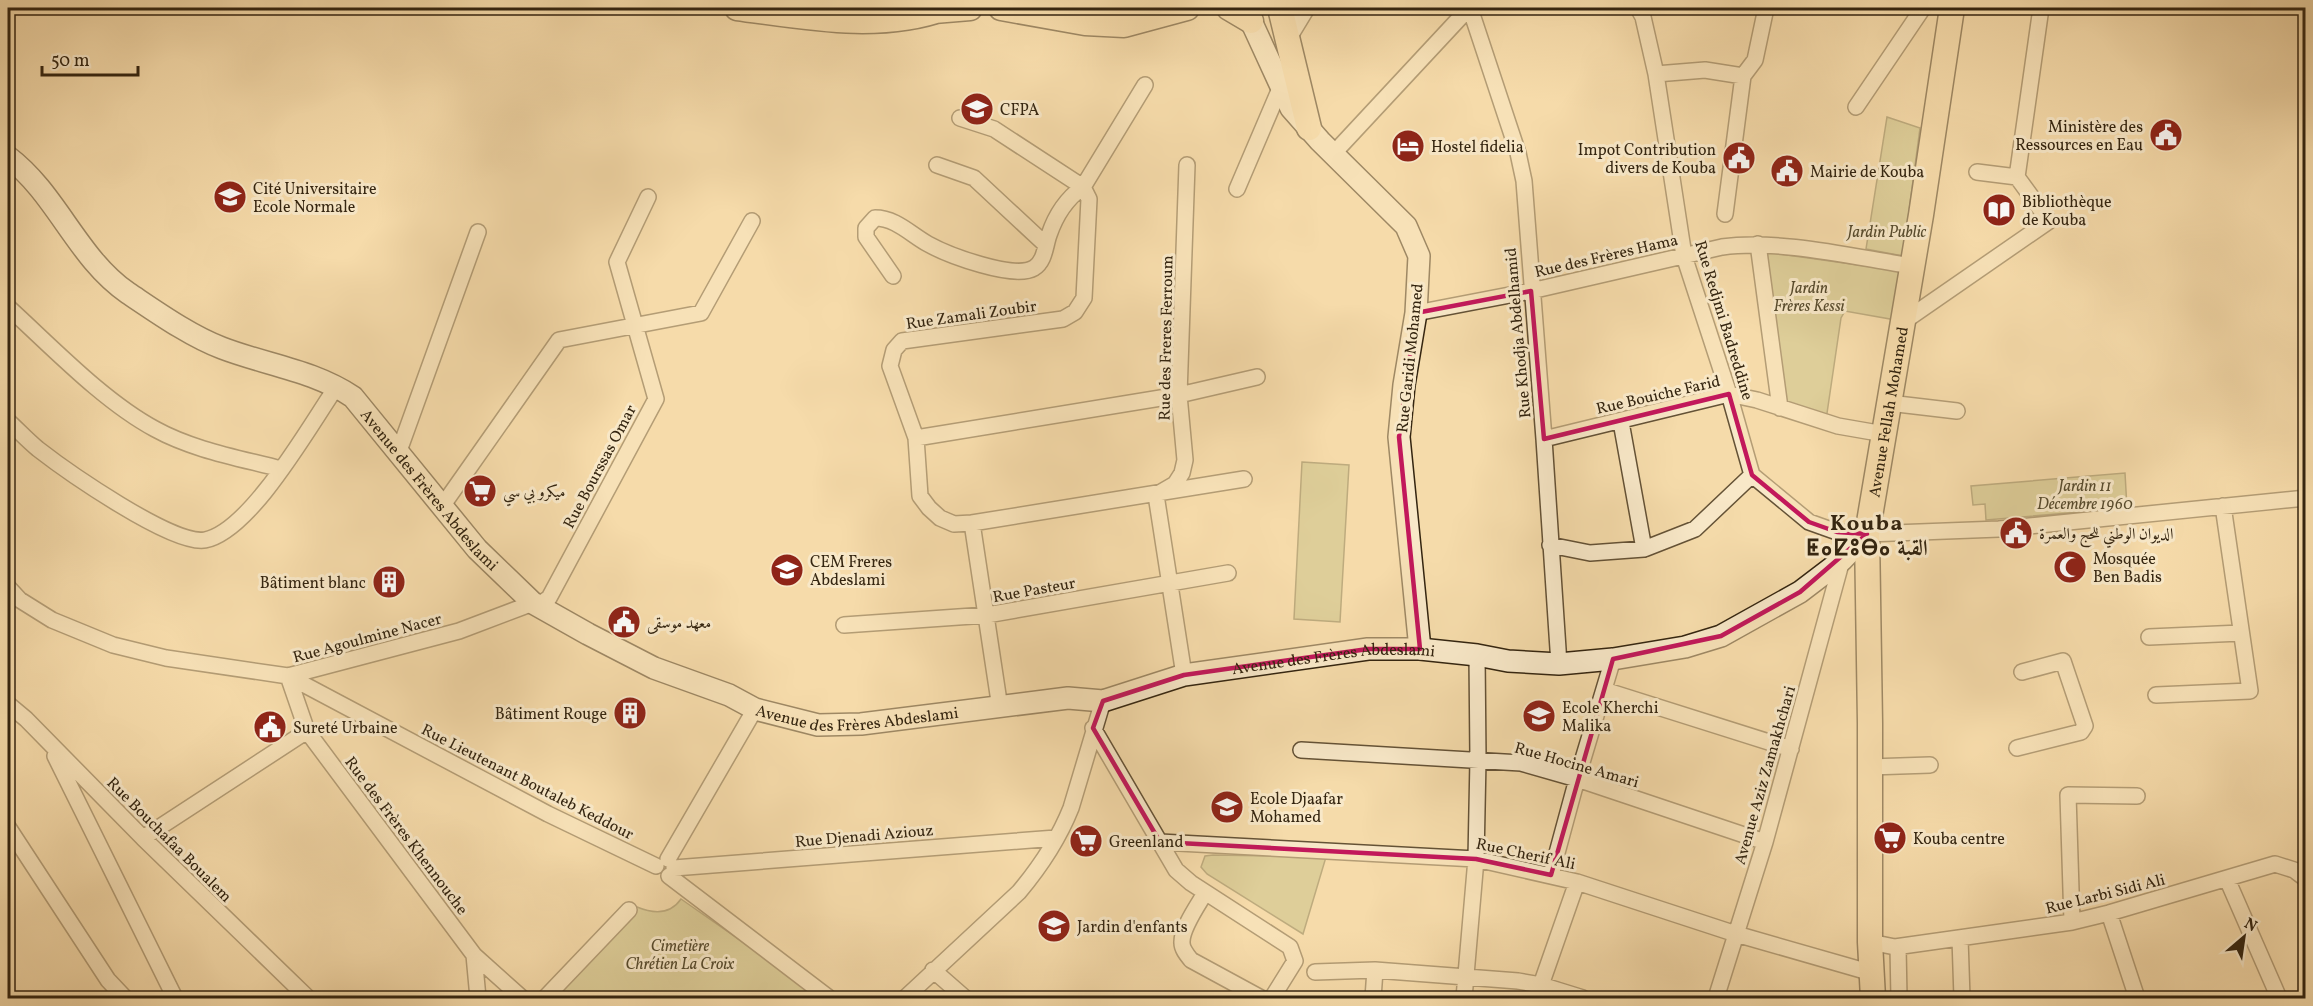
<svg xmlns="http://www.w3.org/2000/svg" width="2313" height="1006" font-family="Vollkorn,Amiri,'Noto Sans Tifinagh',serif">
<rect width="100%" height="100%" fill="#f5dbaa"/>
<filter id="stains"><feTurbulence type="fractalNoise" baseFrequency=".00333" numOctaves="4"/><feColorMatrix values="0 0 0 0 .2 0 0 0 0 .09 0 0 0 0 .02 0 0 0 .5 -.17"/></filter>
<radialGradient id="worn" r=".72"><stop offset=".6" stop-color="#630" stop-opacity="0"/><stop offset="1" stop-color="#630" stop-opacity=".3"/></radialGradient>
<path fill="#c1be85" stroke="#7a724a" stroke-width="1.5" d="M 1887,117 L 1920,128 L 1903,256 L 1866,249 Z
M 1765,252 L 1901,271 L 1896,320 L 1845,311 L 1841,318 L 1826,420 L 1786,405 Z
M 1302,462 L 1349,465 L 1340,622 L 1294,619 Z
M 2125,473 L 2127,508 L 1986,520 L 1985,504 L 1973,505 L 1971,486 Z
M 1213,855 L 1326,857 L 1303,934 L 1207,874 L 1201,867 L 1205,856 Z
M 681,899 L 823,998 L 556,998 L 637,907 C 654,914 670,915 681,899 Z"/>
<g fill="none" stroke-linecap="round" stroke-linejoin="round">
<defs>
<path id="minor" d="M 1470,8 L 1518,153 L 1524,181 L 1544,439 L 1559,664
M 1638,8 L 1643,17 L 1656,74 L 1684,256 L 1729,394 L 1752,475 L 1809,522 L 1837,532 L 1867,534 L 1999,529 L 2306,498
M 1287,41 L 1307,8
M 1656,74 L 1705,70 L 1743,76
M 1856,107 L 1923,8
M 960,118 L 994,129 L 1083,187 L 1145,85
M 1334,153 L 1469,8
M 937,165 L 974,178 L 1046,245
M 1977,172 L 2017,177
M 1237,189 L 1281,86
M 1725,214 L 1743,76 L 1755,60 L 1766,8
M 1758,244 L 1780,408
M 893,276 L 866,237 L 866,228 L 875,218 C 896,218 910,234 928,244 C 948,255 1014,280 1034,268 C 1045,261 1045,246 1049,235 C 1056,214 1066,199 1083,187 L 1089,199 L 1084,298 L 1075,312 L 1063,319 L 902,341 L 894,350 L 890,366 L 916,438 L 920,496 L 929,508 L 940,518 L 954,524 L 972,523 L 1000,708
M 8,307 C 52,347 103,401 155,429 C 193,450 239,458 281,469
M 1416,313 L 1531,291 L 1722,247 C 1780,239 1853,257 1912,266
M 1903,322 L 2049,221 L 2017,177 L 2041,8
M 1889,403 L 1957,411
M 8,421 C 18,430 27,440 38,449 C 65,470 173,546 205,540 C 251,531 310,425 337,386
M 1621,422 L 1644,549
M 916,438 L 1179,395 L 1257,377
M 1544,439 L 1729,394 L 1757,400 L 1838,426 L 1884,434
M 399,451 L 478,232
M 443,505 L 559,340 L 701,313 L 752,221
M 972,523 L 1244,479
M 1550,545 L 1590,553 L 1644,549 L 1695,529 L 1752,475
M 8,587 L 20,600 L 52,620 L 113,645 L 166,658 L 288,676 L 459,631 L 533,603 L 543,602 L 549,598 L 656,399 L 617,262 L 648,197
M 844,625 L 987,615 L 1228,573
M 2149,637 L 2241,633
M 1184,675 L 1156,495 L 1175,484 L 1182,473 L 1185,460 L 1179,395 L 1187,165
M 288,676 L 548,814 L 656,866
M 288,676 L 307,731 L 474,955 L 522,998
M 1604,690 L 1791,749
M 2156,695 L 2250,691 L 2223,506
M 8,704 L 26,719 L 143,838 L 308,998
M 1093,728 L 1176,870 L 1191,883 L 1290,947 L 1295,961 L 1272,998
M 2017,748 L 2081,732 L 2085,726 L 2063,661 L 2022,672
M 1301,750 L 1521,763 L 1577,779 L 1765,842
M 55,756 L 175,998
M 1870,767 L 1930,765
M 8,827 L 108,980 L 125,998
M 143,838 L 307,731
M 1160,842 L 1476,859 L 1577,882 L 1736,934 L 1872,973
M 668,859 L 755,709
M 674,868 L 1056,838
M 1551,875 L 1577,779 L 1613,659
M 669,876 L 829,998
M 2227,879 L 2279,998
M 1205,893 C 1198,905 1181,929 1182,943 C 1182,949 1187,955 1191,960 L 1261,998
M 2109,913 L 2137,998
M 2072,922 L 2068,795 L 2137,796
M 1960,938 L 1962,998
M 1870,942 L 1895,947 L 2072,922 L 2109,913 L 2275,864 L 2294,870 L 2306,879
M 1898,947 L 1899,998
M 474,955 L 478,998
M 933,970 L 965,998
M 1315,972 L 1375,970 L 1518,981 L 1541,985 L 1583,998
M 1541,985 L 1577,882
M 545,998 L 629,910
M 905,998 L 1019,892 C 1040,867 1059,838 1071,808 L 1103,701
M 1373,998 L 1375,970
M 1464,998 L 1476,859 L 1478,759 L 1477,655
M 1716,998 L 1765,842 L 1842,560"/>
<g id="secondary">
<path d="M 1251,21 L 1291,108 L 1320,141 L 1406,226 L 1419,256 L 1416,313 L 1404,385 L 1399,437 L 1420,649"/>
<path id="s1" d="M 8,157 C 57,194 77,258 128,293 C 155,311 190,336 222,348 C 266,365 313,370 353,397 L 477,549 L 533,603 L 588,634 L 654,668 L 729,695 L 755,709 L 818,725 L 861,724 L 1068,698 L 1103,701 L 1184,675 L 1368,649 L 1420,649 L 1477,655 L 1508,661 L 1559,664 L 1613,659 L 1685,647 L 1721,636 L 1800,592 L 1842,560 L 1867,534"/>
</g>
<g id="primary">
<path id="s2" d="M 1873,998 L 1870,942 L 1870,723 L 1867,534 L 1921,215 L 1952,8"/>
</g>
<path id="trunk" d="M 737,8 C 805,17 879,32 945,8
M 1001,8 L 1085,23 L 1124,25 L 1187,8
M 1229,8 L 1251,21
M 1280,8 L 1309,128
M 934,11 L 970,8"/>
</defs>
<use href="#minor" stroke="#645236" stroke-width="18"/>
<use href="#secondary" stroke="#342510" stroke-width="24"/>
<use href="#primary" stroke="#342510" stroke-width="27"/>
<use href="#trunk" stroke="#342510" stroke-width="27"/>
<use href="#minor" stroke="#f8e8c8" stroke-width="15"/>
<use href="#secondary" stroke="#f8e8c8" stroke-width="21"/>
<use href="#primary" stroke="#f5dbaa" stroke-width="24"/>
<use href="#trunk" stroke="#f5dbaa" stroke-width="24"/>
</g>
<path d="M0 0H2313V1006H0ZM 1531,291 L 1544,439 L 1729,394 L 1752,475 L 1809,522 L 1837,532 L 1867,534 L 1800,592 L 1721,636 L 1613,659 L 1551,875 L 1476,859 L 1160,842 L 1093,728 L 1103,701 L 1184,675 L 1368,649 L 1420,649 L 1399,437 L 1416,313 Z" fill="#f5dbaa" fill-opacity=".55" fill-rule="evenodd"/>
<path fill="none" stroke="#c2185b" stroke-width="4.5" stroke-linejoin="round" d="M 1531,291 L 1544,439 L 1729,394 L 1752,475 L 1809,522 L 1837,532 L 1867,534 L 1800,592 L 1721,636 L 1613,659 L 1551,875 L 1476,859 L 1160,842 L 1093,728 L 1103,701 L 1184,675 L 1368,649 L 1420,649 L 1399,437 L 1416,313 Z"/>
<defs>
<symbol id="university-disc" viewBox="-11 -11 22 22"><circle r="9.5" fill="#8f2418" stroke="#f8e8c8"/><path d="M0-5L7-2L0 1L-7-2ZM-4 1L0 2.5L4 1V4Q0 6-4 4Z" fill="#fff"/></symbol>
<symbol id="civic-disc" viewBox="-11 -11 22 22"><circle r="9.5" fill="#8f2418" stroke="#f8e8c8"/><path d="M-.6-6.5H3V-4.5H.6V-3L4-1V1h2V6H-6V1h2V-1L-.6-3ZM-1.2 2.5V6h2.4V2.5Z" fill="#fff"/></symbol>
<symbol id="hotel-disc" viewBox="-11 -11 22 22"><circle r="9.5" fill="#8f2418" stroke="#f8e8c8"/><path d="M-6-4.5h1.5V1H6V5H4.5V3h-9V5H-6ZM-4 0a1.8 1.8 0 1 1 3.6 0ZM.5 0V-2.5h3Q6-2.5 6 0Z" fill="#fff"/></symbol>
<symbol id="library-disc" viewBox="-11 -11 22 22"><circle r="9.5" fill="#8f2418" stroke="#f8e8c8"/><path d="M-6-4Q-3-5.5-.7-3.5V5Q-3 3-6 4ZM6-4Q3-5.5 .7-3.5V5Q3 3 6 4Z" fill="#fff"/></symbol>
<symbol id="supermarket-disc" viewBox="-11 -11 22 22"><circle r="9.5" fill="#8f2418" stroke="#f8e8c8"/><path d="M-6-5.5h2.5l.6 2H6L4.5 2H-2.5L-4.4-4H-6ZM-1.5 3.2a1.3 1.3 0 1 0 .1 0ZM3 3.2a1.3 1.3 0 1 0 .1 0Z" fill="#fff"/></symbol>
<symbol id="mosque-disc" viewBox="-11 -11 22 22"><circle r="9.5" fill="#8f2418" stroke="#f8e8c8"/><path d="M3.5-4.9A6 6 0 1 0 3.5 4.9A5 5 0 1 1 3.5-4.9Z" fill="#fff"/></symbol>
<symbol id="school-disc" viewBox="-11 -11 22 22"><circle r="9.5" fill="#8f2418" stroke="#f8e8c8"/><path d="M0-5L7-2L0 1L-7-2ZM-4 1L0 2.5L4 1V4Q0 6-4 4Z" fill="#fff"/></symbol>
<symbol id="building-disc" viewBox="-11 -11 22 22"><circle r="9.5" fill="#8f2418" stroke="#f8e8c8"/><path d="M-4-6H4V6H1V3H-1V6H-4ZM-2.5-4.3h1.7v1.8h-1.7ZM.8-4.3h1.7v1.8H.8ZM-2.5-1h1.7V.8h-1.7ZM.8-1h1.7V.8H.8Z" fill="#fff"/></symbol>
</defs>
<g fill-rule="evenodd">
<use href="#university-disc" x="958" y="90" width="38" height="38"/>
<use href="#civic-disc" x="2147" y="116" width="38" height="38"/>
<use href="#hotel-disc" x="1389" y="127" width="38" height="38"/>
<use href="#civic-disc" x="1720" y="139" width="38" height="38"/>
<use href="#civic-disc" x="1768" y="152" width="38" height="38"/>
<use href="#university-disc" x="211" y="178" width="38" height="38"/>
<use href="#library-disc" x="1980" y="191" width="38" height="38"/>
<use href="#supermarket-disc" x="461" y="472" width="38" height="38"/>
<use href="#civic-disc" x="1997" y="514" width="38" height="38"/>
<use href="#mosque-disc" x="2051" y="548" width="38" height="38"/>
<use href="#school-disc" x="768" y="551" width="38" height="38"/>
<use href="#building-disc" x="370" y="563" width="38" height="38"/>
<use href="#civic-disc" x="605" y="603" width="38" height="38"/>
<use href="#building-disc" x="611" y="694" width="38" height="38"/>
<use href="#school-disc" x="1520" y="697" width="38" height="38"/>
<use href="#civic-disc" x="251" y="708" width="38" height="38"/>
<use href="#school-disc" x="1208" y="788" width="38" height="38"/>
<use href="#supermarket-disc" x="1871" y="819" width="38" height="38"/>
<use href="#supermarket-disc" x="1067" y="822" width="38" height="38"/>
<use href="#school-disc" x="1035" y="907" width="38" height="38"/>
</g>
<g text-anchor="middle" stroke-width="6" stroke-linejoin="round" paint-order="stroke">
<g font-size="16" fill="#342510" stroke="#f8e8c8" text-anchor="start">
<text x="1000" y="115">CFPA</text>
<text x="2143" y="132" text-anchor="end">Ministère des<tspan x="2143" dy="18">Ressources en Eau</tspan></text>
<text x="1431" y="152">Hostel fidelia</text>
<text x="1716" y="155" text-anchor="end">Impot Contribution<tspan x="1716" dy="18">divers de Kouba</tspan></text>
<text x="1810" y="177">Mairie de Kouba</text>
<text x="253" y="194">Cité Universitaire<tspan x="253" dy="18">Ecole Normale</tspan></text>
<text x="2022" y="207">Bibliothèque<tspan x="2022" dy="18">de Kouba</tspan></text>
<text x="503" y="497">ميكرو بي سي</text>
<text x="2039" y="539">الديوان الوطني للحج والعمرة</text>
<text x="2093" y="564">Mosquée<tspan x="2093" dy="18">Ben Badis</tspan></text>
<text x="810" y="567">CEM Freres<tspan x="810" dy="18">Abdeslami</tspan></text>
<text x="366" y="588" text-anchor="end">Bâtiment blanc</text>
<text x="647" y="628">معهد موسقى</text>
<text x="1562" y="713">Ecole Kherchi<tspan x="1562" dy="18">Malika</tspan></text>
<text x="607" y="719" text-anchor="end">Bâtiment Rouge</text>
<text x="293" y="733">Sureté Urbaine</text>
<text x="1250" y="804">Ecole Djaafar<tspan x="1250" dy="18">Mohamed</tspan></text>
<text x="1913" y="844">Kouba centre</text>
<text x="1109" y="847">Greenland</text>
<text x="1077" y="932">Jardin d'enfants</text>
</g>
<g font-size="16" font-style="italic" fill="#574b2d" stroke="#f8e8c8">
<text x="1887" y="237">Jardin Public</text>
<text x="1809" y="293">Jardin<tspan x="1809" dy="18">Frères Kessi</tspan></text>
<text x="2085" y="491">Jardin 11<tspan x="2085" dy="18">Décembre 1960</tspan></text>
<text x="680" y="951">Cimetière<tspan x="680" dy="18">Chrétien La Croix</tspan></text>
</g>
<g font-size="16" fill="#342510" stroke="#f8e8c8">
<text transform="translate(1606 255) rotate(-13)" y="6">Rue des Frères Hama</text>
<text transform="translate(971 314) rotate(-8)" y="6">Rue Zamali Zoubir</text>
<text transform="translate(1725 320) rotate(73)" y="6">Rue Redjmi Badreddine</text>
<text transform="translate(1517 333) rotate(-95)" y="6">Rue Khodja Abdelhamid</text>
<text transform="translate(1165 338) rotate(-89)" y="6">Rue des Freres Ferroum</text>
<text transform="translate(1409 358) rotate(-84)" y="6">Rue Garidi Mohamed</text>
<text transform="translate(1658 394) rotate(-13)" y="6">Rue Bouiche Farid</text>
<text dy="6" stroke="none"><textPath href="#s2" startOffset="588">Avenue Fellah Mohamed</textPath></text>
<text transform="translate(599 466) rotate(-62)" y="6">Rue Bourssas Omar</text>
<text dy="6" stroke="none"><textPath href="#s1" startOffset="552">Avenue des Frères Abdeslami</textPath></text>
<text transform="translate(1034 589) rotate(-10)" y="6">Rue Pasteur</text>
<text transform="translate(367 637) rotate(-15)" y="6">Rue Agoulmine Nacer</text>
<text dy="6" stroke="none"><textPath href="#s1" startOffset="1540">Avenue des Frères Abdeslami</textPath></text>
<text dy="6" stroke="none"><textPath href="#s1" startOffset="1056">Avenue des Frères Abdeslami</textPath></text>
<text transform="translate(1577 764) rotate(16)" y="6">Rue Hocine Amari</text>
<text transform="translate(1764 775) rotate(-74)" y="6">Avenue Aziz Zamakhchari</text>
<text transform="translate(528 781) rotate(27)" y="6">Rue Lieutenant Boutaleb Keddour</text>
<text transform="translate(407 835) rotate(53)" y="6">Rue des Frères Khennouche</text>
<text transform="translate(864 835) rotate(-5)" y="6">Rue Djenadi Aziouz</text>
<text transform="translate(170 839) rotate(45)" y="6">Rue Bouchafaa Boualem</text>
<text transform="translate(1526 853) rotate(12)" y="6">Rue Cherif Ali</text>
<text transform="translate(2105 893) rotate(-14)" y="6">Rue Larbi Sidi Ali</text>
</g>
<g font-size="22" font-weight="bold" letter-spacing="1.5" fill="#342510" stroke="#f8e8c8">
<text x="1867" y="530">Kouba<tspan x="1867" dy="25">ⵟⴰⵇⵓⴱⴰ القبة</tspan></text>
</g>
</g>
<rect width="2313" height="1006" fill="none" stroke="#f5dbaa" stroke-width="30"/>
<rect x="9" y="9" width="2295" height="988" fill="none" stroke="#342510" stroke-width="3"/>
<rect x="15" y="15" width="2283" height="976" fill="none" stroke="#342510" stroke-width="1.5"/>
<g transform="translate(2244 937) rotate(29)" stroke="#f8e8c8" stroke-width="4.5" paint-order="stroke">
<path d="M0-4.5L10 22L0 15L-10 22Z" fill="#342510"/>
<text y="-9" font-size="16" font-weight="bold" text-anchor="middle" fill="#342510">N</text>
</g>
<path d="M42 66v9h96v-9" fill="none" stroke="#342510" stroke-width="3"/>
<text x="51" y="66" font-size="18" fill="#342510" stroke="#f8e8c8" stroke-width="4.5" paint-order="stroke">50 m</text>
<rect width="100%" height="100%" filter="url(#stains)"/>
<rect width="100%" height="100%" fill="url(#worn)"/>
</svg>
